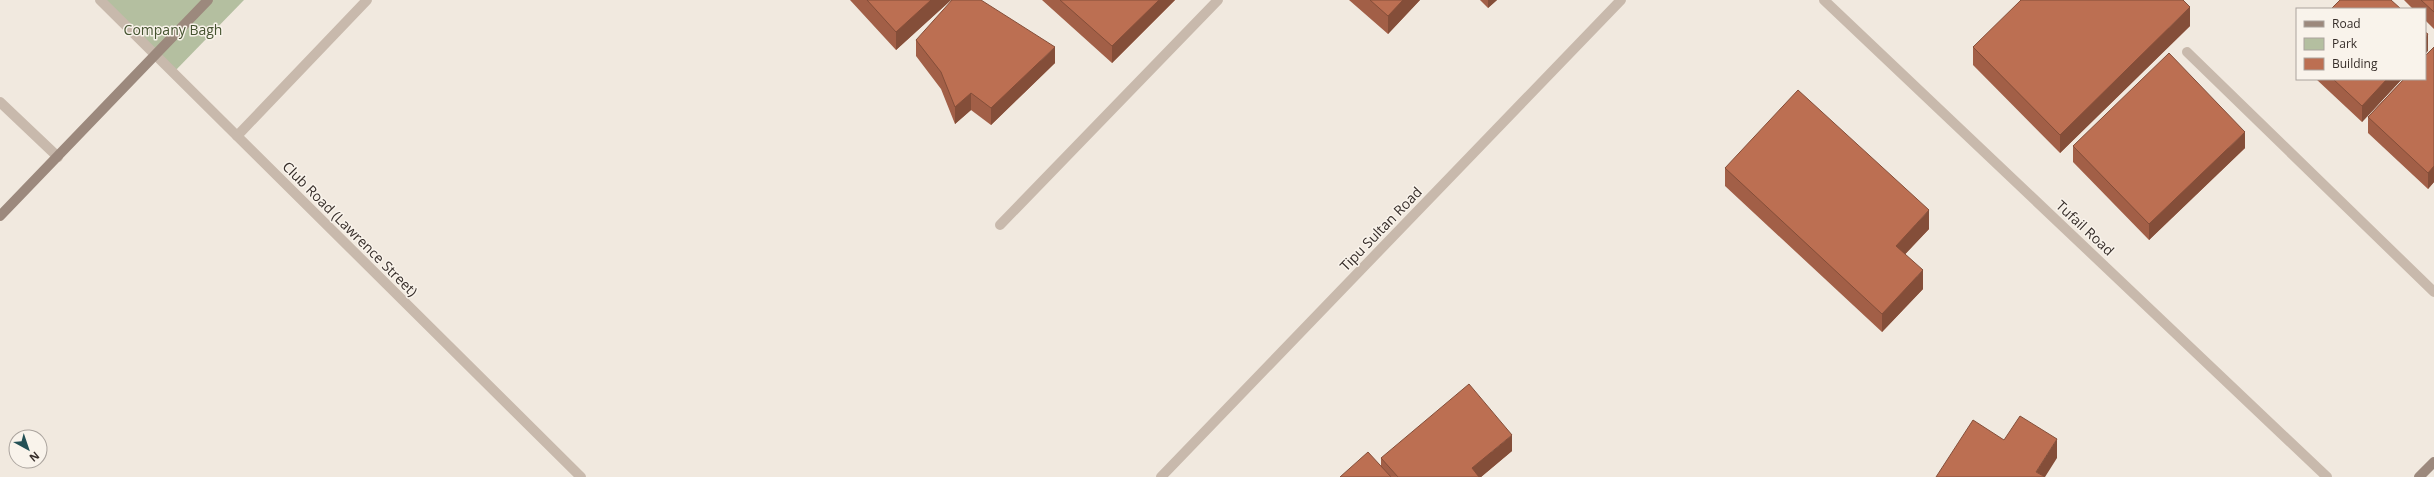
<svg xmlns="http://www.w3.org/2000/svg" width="2434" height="477" font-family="'Open Sans',sans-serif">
<rect width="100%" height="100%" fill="#f1e9df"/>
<path fill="#b4bfa0" d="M 99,0 L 244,0 L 173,73 Z"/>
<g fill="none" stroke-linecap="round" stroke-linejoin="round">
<path stroke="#c8b9ac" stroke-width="10" d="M 1824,0 L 2327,477
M 2187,52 L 2434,292
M 0,102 L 58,157
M 237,136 L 367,0
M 1000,225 L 1218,0"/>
<path stroke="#c8b9ac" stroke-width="10" d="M 100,0 L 581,477
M 1161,477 L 1621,0"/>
<path stroke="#9c897d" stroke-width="10" d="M 0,216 L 208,0
M 2419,477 L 2434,462"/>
</g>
<path fill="#a25f47" d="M 850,0 L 951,0 L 896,50 Z
M 1042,0 L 1175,0 L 1112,63 Z
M 1349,0 L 1420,0 L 1388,34 Z
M 1480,0 L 1497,0 L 1488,8 Z
M 2404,0 L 2434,0 L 2434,29 L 2425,20 L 2425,9 L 2413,9 Z
M 2190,26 L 2060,153 L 1973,65 L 1973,47 Z
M 916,40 L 1055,63 L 991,125 L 971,110 L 955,124 L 941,89 L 916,56 Z
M 2434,47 L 2434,182 L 2428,189 L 2368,133 L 2368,117 Z
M 2316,79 L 2402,79 L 2362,122 Z
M 2073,146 L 2245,148 L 2149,240 L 2073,162 Z
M 1725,168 L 1929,229 L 1905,254 L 1923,289 L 1882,332 L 1725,186 Z
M 1512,451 L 1481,477 L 1340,477 L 1381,467 L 1381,458 Z"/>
<path fill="#844e39" d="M 931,0 L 951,0 L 896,50 L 896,32 Z
M 1159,0 L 1175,0 L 1112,63 L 1112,46 Z
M 1403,0 L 1420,0 L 1388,34 L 1388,16 Z
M 1488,0 L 1497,0 L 1488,8 Z
M 2190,7 L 2190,26 L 2060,153 L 2060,135 Z
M 2428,34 L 2428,51 L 2425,54 L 2425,38 Z
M 1055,47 L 1055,63 L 991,125 L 991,108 Z
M 2387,79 L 2402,79 L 2362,122 L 2362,106 Z
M 971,93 L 971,110 L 955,124 L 955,107 Z
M 2245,132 L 2245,148 L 2149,240 L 2149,224 Z
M 2434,166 L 2434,182 L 2428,189 L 2428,173 Z
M 1929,210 L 1929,229 L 1896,264 L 1896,246 Z
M 1923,270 L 1923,289 L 1882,332 L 1882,314 Z
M 1512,435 L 1512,451 L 1481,477 L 1472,477 L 1472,468 Z
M 2057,439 L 2057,458 L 2045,477 L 2036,472 Z"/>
<path fill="#bc6f52" stroke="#844e39" d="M 867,0 L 931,0 L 896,32 Z
M 952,0 L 981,0 L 1055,47 L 991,108 L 971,93 L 955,107 L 941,72 L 916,40 Z
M 1060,0 L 1159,0 L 1112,46 Z
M 1370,0 L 1403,0 L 1388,16 Z
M 2021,0 L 2183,0 L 2190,7 L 2060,135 L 1973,47 Z
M 2340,0 L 2391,0 L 2401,9 L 2331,9 Z
M 2421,0 L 2434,0 L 2434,12 Z
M 2425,32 L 2428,34 L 2425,38 Z
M 2434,47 L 2434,166 L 2428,173 L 2368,117 L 2404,79 L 2425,79 L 2425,56 Z
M 2169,53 L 2245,132 L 2149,224 L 2073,146 Z
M 2333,79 L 2387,79 L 2362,106 Z
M 1798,90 L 1929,210 L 1896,246 L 1923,270 L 1882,314 L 1725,168 Z
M 1469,384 L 1512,435 L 1472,468 L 1479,477 L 1398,477 L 1381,458 Z
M 2020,416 L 2057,439 L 2036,472 L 2045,477 L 1936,477 L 1973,420 L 2004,440 Z
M 1368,452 L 1391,477 L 1340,477 Z"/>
<g text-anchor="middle" stroke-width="3" stroke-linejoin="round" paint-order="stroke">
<g font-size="14" fill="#455330" stroke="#f9f3eb">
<text x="173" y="35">Company Bagh</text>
</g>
<g font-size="14" fill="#372e2a" stroke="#f9f3eb">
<text transform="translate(2085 228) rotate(43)" y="5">Tufail Road</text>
<text transform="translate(350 229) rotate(45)" y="5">Club Road (Lawrence Street)</text>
<text transform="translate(1381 229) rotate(-46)" y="5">Tipu Sultan Road</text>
</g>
</g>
<rect x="2296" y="8" width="130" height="72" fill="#f9f3eb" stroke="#aba49e"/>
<rect x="2304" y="21" width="20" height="6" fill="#9c897d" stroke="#aba49e"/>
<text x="2332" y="28" font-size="12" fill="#372e2a">Road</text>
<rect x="2304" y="38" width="20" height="12" fill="#b4bfa0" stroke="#aba49e"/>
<text x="2332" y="48" font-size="12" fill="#372e2a">Park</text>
<rect x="2304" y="58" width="20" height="12" fill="#bc6f52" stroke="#aba49e"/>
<text x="2332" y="68" font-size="12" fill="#372e2a">Building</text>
<g transform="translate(28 449) rotate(140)"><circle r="19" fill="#f9f3eb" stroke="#aba49e"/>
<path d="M0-3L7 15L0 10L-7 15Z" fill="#235055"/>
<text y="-6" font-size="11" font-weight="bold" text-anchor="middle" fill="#372e2a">N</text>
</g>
</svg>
